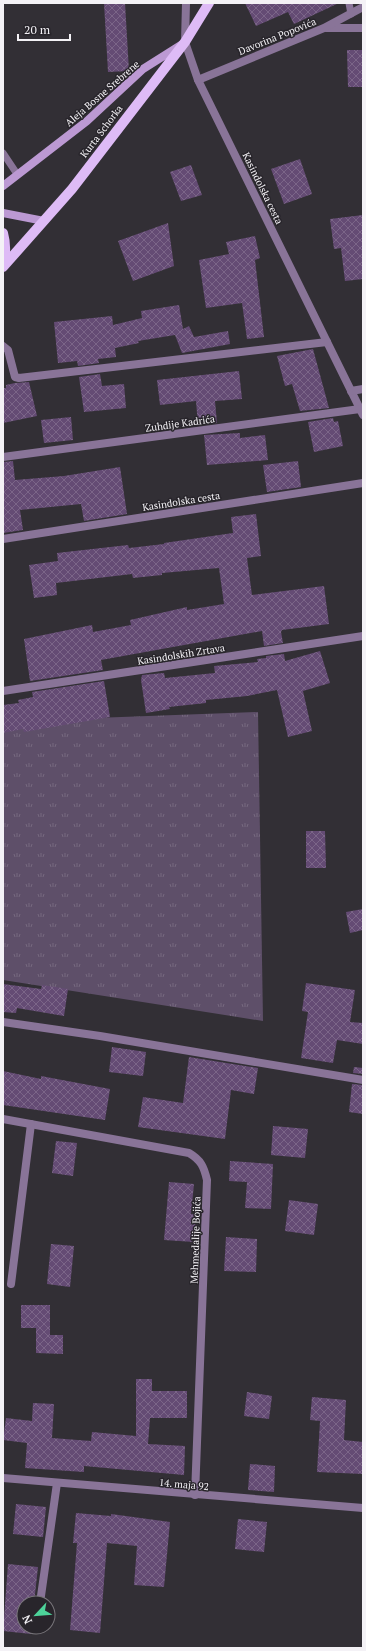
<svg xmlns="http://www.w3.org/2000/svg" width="366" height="1651" viewBox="0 0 366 1651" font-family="'PT Serif',serif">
<defs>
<pattern id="grass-tufts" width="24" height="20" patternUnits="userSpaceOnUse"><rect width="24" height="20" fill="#5e4f69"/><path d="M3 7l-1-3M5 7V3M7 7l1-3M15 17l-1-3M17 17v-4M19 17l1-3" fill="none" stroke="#76697f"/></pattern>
<pattern id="building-cross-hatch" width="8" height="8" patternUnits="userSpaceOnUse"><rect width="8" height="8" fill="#644b74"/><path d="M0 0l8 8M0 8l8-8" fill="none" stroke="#7b6588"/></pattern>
</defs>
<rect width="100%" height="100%" fill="#322f35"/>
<path fill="url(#grass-tufts)" d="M258 712 263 1021 3 980V730L14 721Z"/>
<g fill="url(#building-cross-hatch)">
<path d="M104 3H125L129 71 108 72Z"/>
<path d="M245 3H339L294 24 288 12 256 26Z"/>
<path d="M347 50H363V87H348Z"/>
<path d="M300 159 312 194 284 204 271 169Z"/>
<path d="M191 165 202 195 181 201 170 172Z"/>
<path d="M363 215V279L345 281 341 248 334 249 330 219Z"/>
<path d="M168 223 174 266 133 281 118 241Z"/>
<path d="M255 236 260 258 255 260 264 337 247 339 242 303 206 308 199 260 229 254 226 242Z"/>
<path d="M179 305 183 329 189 326 194 337 228 331 230 344 182 353 175 335 138 341 139 343 115 348 116 357 98 359 99 363 78 366 77 361 58 363 54 322 112 316 113 325 142 318 141 311Z"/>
<path d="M313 349 329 408 300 411 292 384 285 386 277 356Z"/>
<path d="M239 371 242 399 215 401 217 423 198 425 196 401 160 405 157 380Z"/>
<path d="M100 374 102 386 124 384 126 408 84 412 79 377Z"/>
<path d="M29 382 37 416 3 423V388H6V385L15 383Z"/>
<path d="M71 417 73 440 44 443 41 420Z"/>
<path d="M333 418 334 422 338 421 343 446 314 452 308 422Z"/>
<path d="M240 433V438L265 435 268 460 207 465 204 435Z"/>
<path d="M13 461 15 480 64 476 120 467 127 514 84 521 81 504 20 510 23 530 3 533V462Z"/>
<path d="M298 461 301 487 267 492 263 465Z"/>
<path d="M256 514 261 556 247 558 252 595 324 586 329 624 282 630 281 632 283 643 264 646 262 631 101 660 103 670 30 681 24 639 92 625 93 632 131 625 130 620 187 607V610L224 604 219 568 162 573V575L133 578 132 574 56 583 57 595 34 598 29 565 58 561 57 553 128 545 129 548 164 544V543L233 533 231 517Z"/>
<path d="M320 651 330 683 303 691 312 731 288 737 277 690 247 696 206 700V703L169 707 170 709 146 713 141 680 142 675 164 673 165 678 215 673 214 666 258 662 257 659 266 658V656L284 654 285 661Z"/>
<path d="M104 681 110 717 24 732 23 729 3 733V705L19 703 18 700 33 697 32 692Z"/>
<path d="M306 831H325L326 868H306Z"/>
<path d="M363 909V930L350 933 346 912Z"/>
<path d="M306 983 355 990 350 1022 363 1023V1044L337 1040 333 1063 301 1058 308 1012 302 1011Z"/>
<path d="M3 984 41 989 42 985 68 989 64 1016 17 1008 16 1013 3 1012Z"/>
<path d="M112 1047 146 1052 143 1076 109 1072Z"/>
<path d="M189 1057 258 1068 254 1094 231 1090 225 1139 138 1127 143 1097 183 1103Z"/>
<path d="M354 1067 363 1068V1074L353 1073Z"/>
<path d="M3 1071 41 1079V1076L110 1089 105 1120 3 1105Z"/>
<path d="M352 1084 363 1085V1114L349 1112Z"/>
<path d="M273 1126 308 1129 305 1158 271 1155Z"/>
<path d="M56 1141 77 1143 73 1176 52 1173Z"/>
<path d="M230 1161 273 1164 271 1209 245 1208 247 1182 229 1181Z"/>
<path d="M169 1182 194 1184 191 1214H196L194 1242 164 1240Z"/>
<path d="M289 1200 318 1204 314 1235 285 1231Z"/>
<path d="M226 1237 257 1239 256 1272 224 1271Z"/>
<path d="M51 1244 74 1246 70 1287 47 1284Z"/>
<path d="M21 1305H50V1335H63V1354L36 1353V1328H21Z"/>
<path d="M136 1379H152V1391H187V1418H150L148 1444 185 1446 184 1475 84 1466V1472L25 1468 27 1443 3 1440 6 1418 32 1421 33 1403 54 1404 52 1438 91 1441 92 1432 136 1436Z"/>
<path d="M247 1392 272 1396 269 1419 244 1416Z"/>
<path d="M312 1397 346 1400 344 1440 363 1442V1474L317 1472 320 1421 310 1420Z"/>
<path d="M250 1464 275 1466 274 1492 248 1490Z"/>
<path d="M16 1504 46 1507 43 1537 13 1534Z"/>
<path d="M76 1513 111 1516V1514L170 1522 164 1587 134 1585 137 1546 107 1543 100 1633 70 1630 77 1543H73Z"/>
<path d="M238 1519 267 1522 264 1552 235 1549Z"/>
<path d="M8 1564 38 1567 34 1603H24V1627H32L31 1634 3 1631Z"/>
</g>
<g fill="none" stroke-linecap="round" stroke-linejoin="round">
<g stroke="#897498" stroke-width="7">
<path d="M349 3 351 14"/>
<path d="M3 153 17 174"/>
</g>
<g stroke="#897498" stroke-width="8">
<path d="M186 3 185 42 198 80 363 415"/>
<path d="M326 28H363"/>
<path d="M198 80 324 28 363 7"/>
<path d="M3 346 8 350 15 377 19 378 327 342"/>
<path d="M351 391 363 389"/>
<path d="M3 457 360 409"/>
<path d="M3 539 363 483"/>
<path d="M3 691 363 636"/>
<path d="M3 1022 100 1036 363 1080"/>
<path d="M3 1119 189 1153C201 1160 204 1167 207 1180L195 1495"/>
<path d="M11 1284 31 1124"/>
<path d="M3 1478 363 1508"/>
<path d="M40 1603 57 1483"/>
</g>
<g stroke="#bc99d3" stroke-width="8">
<path d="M3 186 87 121 143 69 181 45"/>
<path d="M3 213 44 221"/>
</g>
<g stroke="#debbf6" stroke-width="10">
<path d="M3 233C6 244 6 253 3 264"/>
<path d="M3 267 72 189 185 42 209 3"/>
</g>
</g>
<g text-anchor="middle" stroke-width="3" stroke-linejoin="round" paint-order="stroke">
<g font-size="10" fill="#f4f2f6" stroke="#28252b">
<text transform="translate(277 36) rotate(-22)" y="4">Davorina Popovića</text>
<text transform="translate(102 93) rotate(-41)" y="4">Aleja Bosne Srebrene</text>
<text transform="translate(101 131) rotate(-53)" y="4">Kurta Schorka</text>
<text transform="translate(263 188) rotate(64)" y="4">Kasindolska cesta</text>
<text transform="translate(180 423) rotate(-8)" y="4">Zuhdije Kadrića</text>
<text transform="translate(181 501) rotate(-9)" y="4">Kasindolska cesta</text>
<text transform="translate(181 654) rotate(-9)" y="4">Kasindolskih Zrtava</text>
<text transform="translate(195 1240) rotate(-88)" y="4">Mehmedalije Bojića</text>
<text transform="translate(184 1484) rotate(5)" y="4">14. maja 92</text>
</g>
</g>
<rect width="366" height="1651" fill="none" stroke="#f4f2f6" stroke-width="8"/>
<g transform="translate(36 1615) rotate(244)"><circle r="19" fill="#28252b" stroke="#7a777c"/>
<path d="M0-3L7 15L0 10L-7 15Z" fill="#4dd39a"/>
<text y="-6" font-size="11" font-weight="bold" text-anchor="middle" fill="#f4f2f6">N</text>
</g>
<path d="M18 34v6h52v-6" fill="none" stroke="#f4f2f6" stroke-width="2"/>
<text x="24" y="34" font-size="12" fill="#f4f2f6" stroke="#28252b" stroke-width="3" paint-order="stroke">20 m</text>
</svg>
